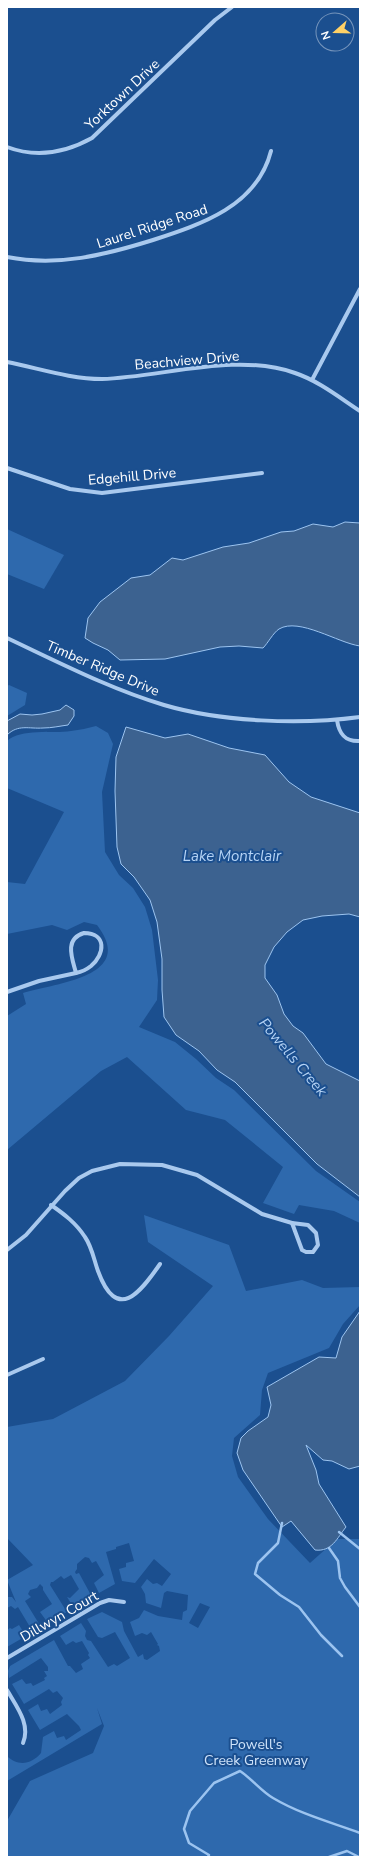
<svg xmlns="http://www.w3.org/2000/svg" width="367" height="1864" viewBox="0 0 367 1864" font-family="'Nunito Sans',sans-serif">
<rect width="100%" height="100%" fill="#1b4f8f"/>
<g fill="#2e69ad" fill-rule="evenodd">
<path d="M7 529 64 555 44 589 7 574Z"/>
<path d="M9 685 27 693 25 705 7 716V686Z"/>
<path d="M96 726 108 733 113 744 102 792 105 852 119 875 133 888 145 907 152 930 158 980 157 1000 139 1027 175 1042 196 1059 216 1078 234 1090 316 1171 360 1202V1223L334 1211 299 1205 294 1214 263 1203 283 1167 225 1120 186 1110 127 1057 101 1071 7 1150V1016L26 1004 23 993C56 983 137 977 97 925L84 922 67 930 52 925 7 934V882L25 884 64 812 7 788V741C21 728 52 734 71 731 80 730 88 728 96 726Z"/>
<path d="M144 1215 229 1245 246 1291 302 1280 323 1288 360 1287V1305L343 1324 329 1348 268 1373 262 1390 260 1415 234 1438 232 1456 238 1477 268 1519 310 1563 337 1539H360V1857H7V1821L30 1781 93 1753 104 1726 97 1708 102 1724 7 1781V1756C18 1767 32 1764 41 1753L43 1737 54 1731 57 1738 64 1736 66 1740 81 1730 79 1726 67 1714 40 1730 28 1710 38 1704 41 1711 47 1709 50 1714 62 1705 61 1702 63 1698 57 1691 53 1693 49 1689 24 1704 12 1684 22 1679 26 1684 31 1683 33 1686 45 1680 44 1678 47 1676 44 1671H48V1667L41 1658 9 1678 8 1671 10 1666 54 1640 68 1666H70L76 1673 83 1669 81 1664 90 1658 88 1655 89 1653 82 1641 76 1643 73 1641 66 1645 60 1636 81 1623 86 1631 85 1636 87 1640 91 1641 108 1667 114 1664 117 1666 130 1658 115 1632 102 1638 98 1637 87 1619 102 1612 122 1622 124 1631 138 1657 143 1654 144 1659 147 1660 160 1651 159 1646 157 1645 158 1644 151 1632 147 1635 142 1633 135 1636 130 1622 139 1618 144 1610 158 1616 182 1620 183 1612 187 1610 188 1595 167 1591 164 1593 161 1608 146 1603 145 1594 141 1587 147 1579 153 1584 157 1583 162 1586 171 1574 154 1559 135 1583 122 1581 119 1569 126 1567V1563L134 1561 129 1543 116 1547V1549L106 1552 115 1584 99 1593 94 1583 104 1575 96 1561 92 1563 89 1558 85 1557 77 1564V1569L75 1572 76 1574 79 1573 92 1597 74 1608 67 1597 70 1598 79 1589 71 1575 64 1579 61 1576 53 1582H51L50 1585 67 1612 48 1623 40 1612 52 1604 43 1590V1587L40 1584 37 1588 30 1590 28 1594 31 1597 25 1601 41 1627 33 1632 18 1607 15 1609 11 1606 7 1608V1597H12L16 1602 7 1580 33 1565 7 1538V1427L53 1419 125 1381 169 1336 213 1286 148 1242ZM200 1603 210 1607 198 1628 189 1623Z"/>
<path d="M19 1625 26 1636 7 1647V1630L10 1628 12 1629Z"/>
</g>
<g fill="#3c6290" stroke="#9cc4f0">
<path d="M345 522 360 523V646C338 643 299 617 279 629 273 633 268 643 263 648L239 646 220 647 165 659 120 660 108 650 93 643 85 638 88 618 100 602 131 578 150 575 172 558 183 560 223 547 249 543 281 532 294 531 313 524 333 527Z"/>
<path d="M66 705 74 710V716L68 725C60 726 52 728 43 728 29 729 18 724 7 735V721L20 714 32 715 42 714 60 710Z"/>
<path d="M126 727 165 738 188 734 229 748 265 755 289 782 311 797 360 813V917L349 914 322 916 303 920 287 932 274 947 265 965V978L277 995 284 1014 293 1026 303 1033 326 1064 360 1081V1197L317 1164 235 1082 217 1070 199 1051 176 1035 164 1017 162 990V959L157 922 150 900 134 877 121 864 117 847 115 791 116 757Z"/>
<path d="M360 1311V1466L349 1469 332 1461 323 1460 306 1445 316 1470 319 1484 346 1527C337 1538 332 1552 315 1550L291 1521 282 1527 243 1470 237 1453 241 1438 248 1431 268 1417 271 1405 267 1387 319 1357 336 1358 342 1337Z"/>
</g>
<g fill="none" stroke-linecap="round" stroke-linejoin="round">
<g stroke="#9cc4f0" stroke-width="2.5">
<path d="M282 1523 278 1543 258 1563 255 1574 280 1595 299 1607 321 1635 342 1656"/>
<path d="M339 1532 360 1549"/>
<path d="M329 1548 338 1561 340 1578 345 1587 360 1607"/>
<path d="M208 1857 209 1855 189 1843 184 1829 190 1811 214 1783 240 1771C252 1779 261 1791 273 1798 300 1814 330 1822 360 1833"/>
<path d="M329 1857 347 1851 359 1857"/>
</g>
<g stroke="#a9c9ee" stroke-width="4">
<path d="M7 147C36 158 65 153 92 138L215 20 232 7"/>
<path d="M7 257C58 267 105 255 153 240 202 224 257 206 271 151"/>
<path d="M7 362C38 368 70 379 102 379 163 377 236 352 295 373 319 381 340 398 360 411"/>
<path d="M312 380 360 289"/>
<path d="M7 468 70 489 102 493 262 473"/>
<path d="M7 638C58 662 110 689 164 705 222 722 300 725 360 717"/>
<path d="M337 720C339 734 345 742 360 741"/>
<path d="M84 933C107 933 105 954 91 966 86 970 81 972 76 973 72 958 64 939 84 933Z"/>
<path d="M7 992 39 981 76 973"/>
<path d="M51 1205C64 1214 76 1223 85 1237 92 1247 94 1260 98 1271 117 1323 140 1293 160 1264"/>
<path d="M292 1223 308 1225 316 1233 318 1245 313 1252H306L302 1250Z"/>
<path d="M7 1250 26 1235 65 1191 79 1178 92 1171 120 1164 162 1165 197 1175 262 1214 292 1223"/>
<path d="M7 1375 43 1359"/>
<path d="M7 1658 100 1603 109 1600 124 1602"/>
<path d="M7 1690C16 1706 31 1724 23 1743"/>
</g>
</g>
<g text-anchor="middle" stroke-width="4" stroke-linejoin="round" paint-order="stroke">
<g font-size="14" fill="#fff" stroke="#1b4f8f">
<text transform="translate(122 94) rotate(-43)" y="5">Yorktown Drive</text>
<text transform="translate(152 226) rotate(-18)" y="5">Laurel Ridge Road</text>
<text transform="translate(187 360) rotate(-5)" y="5">Beachview Drive</text>
<text transform="translate(132 476) rotate(-5)" y="5">Edgehill Drive</text>
<text transform="translate(103 668) rotate(23)" y="5">Timber Ridge Drive</text>
<text transform="translate(59 1616) rotate(-30)" y="5">Dillwyn Court</text>
</g>
<g font-size="14" fill="#cfe3fa" stroke="#1b4f8f">
<text x="256" y="1749">Powell's<tspan x="256" dy="16">Creek Greenway</tspan></text>
</g>
<g font-size="15" font-style="italic" fill="#b5d3f5" stroke="#1b4f8f">
<text x="232" y="861">Lake Montclair</text>
<text transform="translate(293 1057) rotate(50)" y="5">Powells Creek</text>
</g>
</g>
<rect width="367" height="1864" fill="none" stroke="#ffffff" stroke-width="16"/>
<g transform="translate(335 32) rotate(250)"><circle r="19" fill="#1b4f8f" stroke="#7695bc"/>
<path d="M0-3L7 15L0 10L-7 15Z" fill="#ffd166"/>
<text y="-6" font-size="11" font-weight="bold" text-anchor="middle" fill="#ffffff">N</text>
</g>
</svg>
